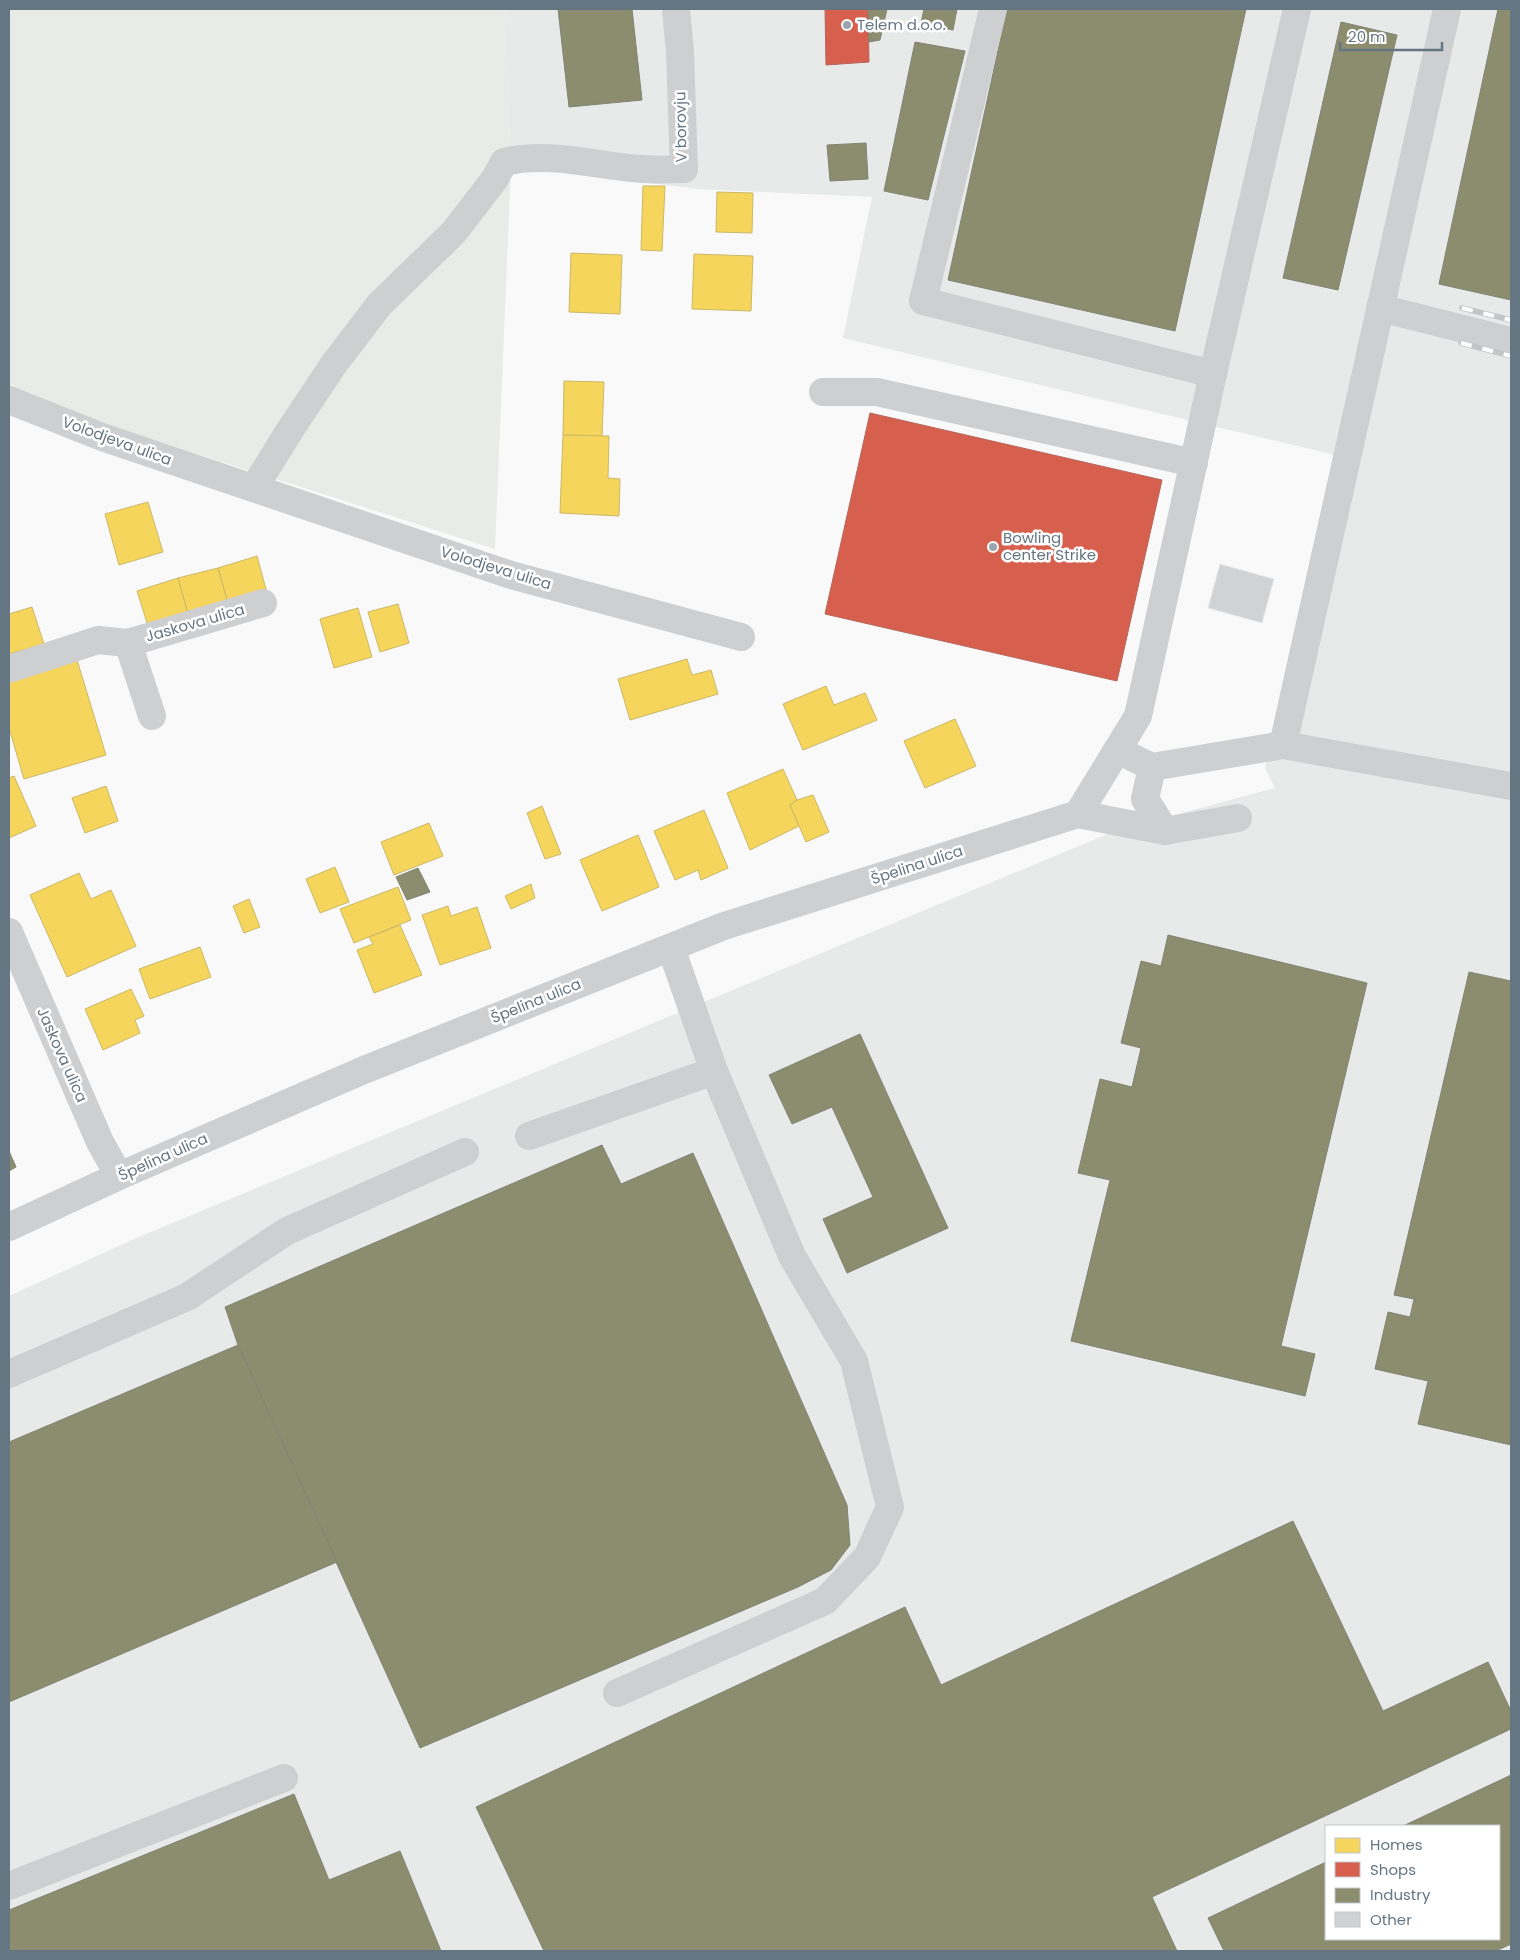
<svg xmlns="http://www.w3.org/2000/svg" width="1520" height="1960" viewBox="0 0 1520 1960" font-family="Poppins,sans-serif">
<rect width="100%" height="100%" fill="#f9f9f9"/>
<path fill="#e8e9e9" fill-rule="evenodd" d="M504 9H1511V1951H9V1296L134 1239 1115 831 1275 788 1265 768 1339 456 843 338 872 197 698 189 511 166ZM1326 1826H1499V1939H1326Z"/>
<path fill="#e8ebe6" d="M9 9H504L511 166 495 549 110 426 9 395Z"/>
<g fill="#f6d55c" stroke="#cab868">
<path d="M643 186H665L662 251 641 250Z"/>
<path d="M717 192 753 193 752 233 716 232Z"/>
<path d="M571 253 622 255 620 314 569 312Z"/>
<path d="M694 254 753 256 751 311 692 309Z"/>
<path d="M564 381 604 382 602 436 563 435Z"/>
<path d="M563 435 609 436 608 478 620 479 619 516 560 513Z"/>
<path d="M148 502 163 552 119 565 105 514Z"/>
<path d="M257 556 267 593 228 604 218 568Z"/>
<path d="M218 568 228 604 188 614 178 578Z"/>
<path d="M178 578 188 614 148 626 137 591Z"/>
<path d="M398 604 409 643 380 652 368 612Z"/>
<path d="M32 607 44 644 9 654V614Z"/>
<path d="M358 608 372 657 334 668 320 619Z"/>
<path d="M687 659 692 675 711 670 718 694 630 720 618 679Z"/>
<path d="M77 660 106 755 24 779 9 728V680Z"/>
<path d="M826 686 834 705 865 693 877 720 803 750 783 704Z"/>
<path d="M955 719 976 766 925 788 904 741Z"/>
<path d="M783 769 797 800 790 805 799 826 750 850 727 793Z"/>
<path d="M14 776 36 826 9 838V778Z"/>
<path d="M106 786 118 821 85 833 72 798Z"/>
<path d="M813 795 829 832 806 842 790 805 797 800Z"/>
<path d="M542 806 561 854 545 859 527 813Z"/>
<path d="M704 810 728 868 701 880 698 870 675 880 654 831Z"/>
<path d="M429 823 443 856 394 875 381 842Z"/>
<path d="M638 835 659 887 602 911 580 860Z"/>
<path d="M335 867 349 902 320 913 306 879Z"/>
<path d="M79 873 91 899 111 890 136 946 67 977 30 895Z"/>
<path d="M531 884 535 898 511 909 505 896Z"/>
<path d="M398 887 411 920 354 943 340 909Z"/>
<path d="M249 899 260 927 244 933 233 906Z"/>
<path d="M448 906 451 916 477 907 491 948 440 965 422 915Z"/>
<path d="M400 925 422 975 374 993 357 950 373 944 369 937Z"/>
<path d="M200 947 211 977 150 999 139 969Z"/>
<path d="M131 989 144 1016 135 1020 140 1033 103 1050 85 1009Z"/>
</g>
<g fill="#d6604d" stroke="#b4675d">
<path d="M825 9H868L869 62 826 65Z"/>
<path d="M870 413 1162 480 1117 681 825 614Z"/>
</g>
<g fill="#8c8c6e" stroke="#808574">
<path d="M558 9H632L642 100 569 107Z"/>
<path d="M868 9H887L880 40 869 42Z"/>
<path d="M924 9H957L953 30 921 23Z"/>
<path d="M1007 9H1246L1175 331 948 280Z"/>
<path d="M1498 9H1511V300L1439 284Z"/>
<path d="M1341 22 1397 35 1338 290 1283 278Z"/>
<path d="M915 42 965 51 928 200 884 191Z"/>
<path d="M866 143 868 179 830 181 827 145Z"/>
<path d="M418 868 430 892 407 900 396 877Z"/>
<path d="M1168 935 1367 983 1281 1346 1315 1354 1305 1396 1071 1341 1110 1180 1078 1173 1100 1079 1132 1087 1141 1048 1121 1043 1141 961 1161 966Z"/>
<path d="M1469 972 1511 981V1445L1418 1424 1428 1381 1375 1369 1388 1312 1410 1317 1414 1299 1394 1295Z"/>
<path d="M860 1034 948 1228 847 1273 823 1219 873 1197 832 1107 792 1124 769 1075Z"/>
<path d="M602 1145 621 1184 693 1153 847 1505 850 1545 831 1570 798 1587 420 1748 238 1345 225 1307Z"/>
<path d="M9 1151 16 1167 9 1171Z"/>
<path d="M238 1345 337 1562 9 1702V1442Z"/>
<path d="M1293 1521 1383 1711 1488 1662 1511 1711V1729L1152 1897 1177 1951H544L476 1807 905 1607 941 1685Z"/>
<path d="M1511 1775V1944L1496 1951H1224L1208 1918 1326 1862V1939H1499V1826H1403Z"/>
<path d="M294 1794 329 1880 400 1851 441 1951H9V1910Z"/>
</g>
<path fill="#d0d2d3" stroke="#e8e8e8" d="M1220 564 1274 579 1262 623 1208 608Z"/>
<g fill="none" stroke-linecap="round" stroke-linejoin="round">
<g stroke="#cecfd0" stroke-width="28">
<path d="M993 9 923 301 1213 374"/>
<path d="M1380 308 1511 341"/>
<path d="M823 392H877L1194 463"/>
<path d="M9 400 102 437 511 575 741 637"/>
<path d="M254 488 290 430 334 364 379 305 454 232 494 180 504 162C550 151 596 166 642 169 656 170 670 169 684 169L680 52 676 9"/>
<path d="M128 643 263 603"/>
<path d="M9 669 98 640 128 643 152 716"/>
<path d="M1283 745 1447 9"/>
<path d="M1117 750 1152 767 1283 745 1511 786"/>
<path d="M1152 767 1145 799 1165 831"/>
<path d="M1078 814 1138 716 1213 374 1297 9"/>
<path d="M9 932 100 1142 119 1176"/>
<path d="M529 1136 714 1071 671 948"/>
<path d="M9 1227 119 1176 364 1070 724 926 1078 814 1165 831 1238 818"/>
<path d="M9 1374 187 1297 287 1231 465 1152"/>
<path d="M617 1693 825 1601 867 1557 890 1507 854 1361 792 1256 714 1071"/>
<path d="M9 1886 284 1778"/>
</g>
<defs>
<g id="rail">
<path d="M1462 308 1511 320"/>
<path d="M1461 343 1511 356"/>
</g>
</defs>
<use href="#rail" stroke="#c3c5c6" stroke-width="5.5"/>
<use href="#rail" stroke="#fff" stroke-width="4" stroke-dasharray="11" stroke-linecap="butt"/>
</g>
<g fill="#99a4ac" stroke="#fff" stroke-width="2">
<circle cx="847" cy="25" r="5"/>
<circle cx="993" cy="547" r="5"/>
</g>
<g text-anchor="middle" stroke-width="5" stroke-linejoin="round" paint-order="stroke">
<g font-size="15" fill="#657683" stroke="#fff" text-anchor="start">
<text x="857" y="30">Telem d.o.o.</text>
<text x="1003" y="543">Bowling<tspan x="1003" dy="17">center Strike</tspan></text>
</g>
<g font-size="15" fill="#657683" stroke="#fff">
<text transform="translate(681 127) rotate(-91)" y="5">V borovju</text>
<text transform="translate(117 441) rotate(20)" y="5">Volodjeva ulica</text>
<text transform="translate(496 568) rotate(17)" y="5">Volodjeva ulica</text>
<text transform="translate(195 623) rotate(-16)" y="5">Jaskova ulica</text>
<text transform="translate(917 865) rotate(-18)" y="5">Špelina ulica</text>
<text transform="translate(536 1001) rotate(-22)" y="5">Špelina ulica</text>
<text transform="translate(62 1055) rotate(66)" y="5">Jaskova ulica</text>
<text transform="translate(163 1157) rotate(-24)" y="5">Špelina ulica</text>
</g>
</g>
<rect width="1520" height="1960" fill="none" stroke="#657683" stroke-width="20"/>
<rect x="1325" y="1825" width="175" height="115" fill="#ffffff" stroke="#c1c8cd"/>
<rect x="1335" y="1838" width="25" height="15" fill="#f6d55c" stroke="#c1c8cd"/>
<text x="1370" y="1850" font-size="15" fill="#657683">Homes</text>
<rect x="1335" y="1862" width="25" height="15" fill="#d6604d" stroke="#c1c8cd"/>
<text x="1370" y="1875" font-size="15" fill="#657683">Shops</text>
<rect x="1335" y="1888" width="25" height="15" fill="#8c8c6e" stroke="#c1c8cd"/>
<text x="1370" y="1900" font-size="15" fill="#657683">Industry</text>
<rect x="1335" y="1912" width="25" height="15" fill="#d0d2d3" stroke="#c1c8cd"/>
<text x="1370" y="1925" font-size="15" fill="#657683">Other</text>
<path d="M1340 42v8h102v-8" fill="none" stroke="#657683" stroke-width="2.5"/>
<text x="1348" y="42" font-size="15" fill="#657683" stroke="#ffffff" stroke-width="4" paint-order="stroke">20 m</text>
</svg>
